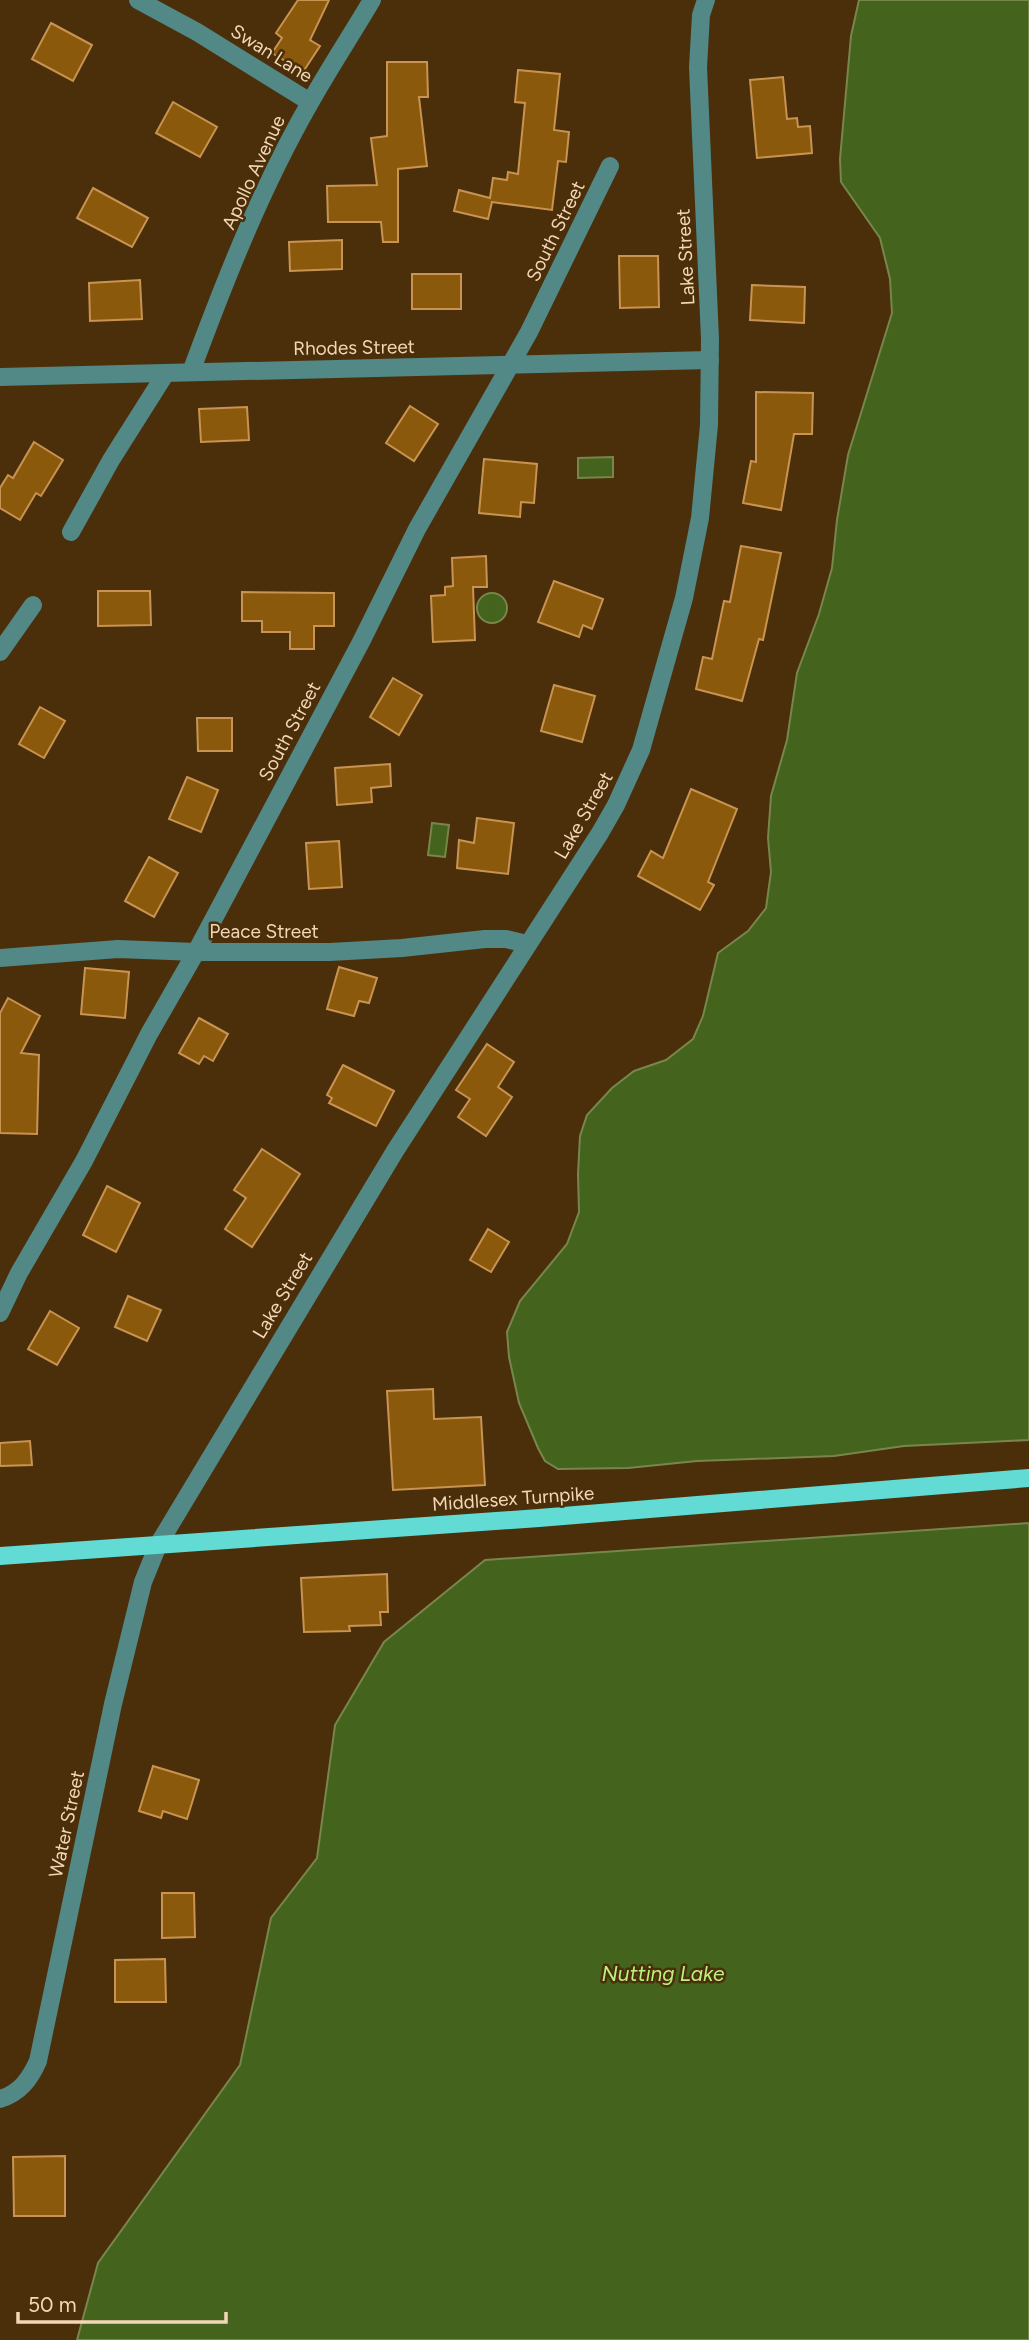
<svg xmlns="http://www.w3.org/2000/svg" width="1029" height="2340" viewBox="0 0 1029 2340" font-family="Figtree,sans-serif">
<rect width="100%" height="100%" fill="#4a2f0a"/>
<g fill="#44631d" stroke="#78864b" stroke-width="2">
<path d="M859 0H1029V1440L904 1446 834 1456 697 1461 628 1468 558 1469 545 1461 538 1448 519 1403 509 1357 507 1332 520 1301 567 1244 579 1212 578 1174 580 1136 587 1115 612 1088 634 1071 666 1060 693 1039 703 1016 718 953 748 931 766 908 771 872 768 838 771 796 787 740 797 673 819 614 832 568 837 520 848 455 892 313 890 279 880 238 841 182 840 159 851 36Z"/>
<path d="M613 457V477L578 478V458Z"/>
<circle cx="492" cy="608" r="15"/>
<path d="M432 823 449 825 445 857 428 855Z"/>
<path d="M1029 1523V2340H77L98 2263 240 2065 271 1918 317 1858 335 1725 384 1642 485 1560Z"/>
</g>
<g fill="#8a590c" stroke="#c99352" stroke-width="2">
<path d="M298 0H329L310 40 320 46 303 72 272 53 282 38 276 33Z"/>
<path d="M51 23 92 45 73 81 32 59Z"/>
<path d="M387 62H427L428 97H419L427 166 398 169V242H383L381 222H328L327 186 377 185 371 138 387 136Z"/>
<path d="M518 70 560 74 554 130 569 132 566 162 558 161 552 210 492 202 488 219 454 211 459 190 490 198 493 178 507 180 508 172 518 174 525 103 515 102Z"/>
<path d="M783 77 787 119 797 118 798 127 810 126 812 153 757 158 750 80Z"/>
<path d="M173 102 217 127 200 157 156 133Z"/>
<path d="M93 188 148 218 132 247 77 218Z"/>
<path d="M342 240V269L290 271 289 242Z"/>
<path d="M619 256H658L659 307 620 308Z"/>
<rect x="412" y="274" width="49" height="35"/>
<path d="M140 280 142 319 90 321 89 283Z"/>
<path d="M752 285 805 287 804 323 750 320Z"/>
<path d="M756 392 813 393 812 434H794L781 510 743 503 751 461 756 462Z"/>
<path d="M410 406 438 424 414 461 386 443Z"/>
<path d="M247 407 249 440 201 442 199 409Z"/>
<path d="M34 442 63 460 41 496 36 493 20 520 0 508V488L8 475 13 478Z"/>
<path d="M484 459 537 464 534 503 521 502 520 517 479 513Z"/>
<path d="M741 546 781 553 763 640 759 639 742 701 696 689 703 657 712 659 724 601 730 602Z"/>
<path d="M486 556 487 587H473L475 640 433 642 431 596 445 595V587L453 586 452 558Z"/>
<path d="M554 581 603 599 592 629 583 625 579 637 538 622Z"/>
<path d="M98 591H150L151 625 98 626Z"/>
<path d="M242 592 334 593V626H314V649H290V632H262V621H242Z"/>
<path d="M393 678 422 695 399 735 370 717Z"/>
<path d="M554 685 595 696 582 742 541 731Z"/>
<path d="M40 707 65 721 44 758 19 744Z"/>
<path d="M197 718H232V751H198Z"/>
<path d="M390 764 391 786 371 788 372 802 337 805 335 768Z"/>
<path d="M187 777 218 790 201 832 169 819Z"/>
<path d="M691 789 737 809 708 882 714 885 700 910 638 876 651 851 663 858Z"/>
<path d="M477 818 514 823 508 874 457 868 459 840 474 843Z"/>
<path d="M339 841 342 887 309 889 306 843Z"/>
<path d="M149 857 178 873 154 917 125 901Z"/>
<path d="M339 967 377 978 369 1003 359 1001 354 1016 327 1009Z"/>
<path d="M85 968 129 972 125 1018 81 1014Z"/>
<path d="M8 998 40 1016 21 1053 39 1055 37 1134 0 1133V1013Z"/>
<path d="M199 1018 228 1034 213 1061 204 1056 199 1064 179 1053Z"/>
<path d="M487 1044 514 1062 498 1087 512 1097 486 1136 458 1117 470 1099 456 1090Z"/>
<path d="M343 1065 394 1091 376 1126 329 1103 332 1098 327 1095Z"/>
<path d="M262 1149 300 1174 252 1247 225 1229 246 1198 234 1190Z"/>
<path d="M107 1186 140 1203 116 1252 83 1235Z"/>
<path d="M488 1229 509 1242 491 1272 470 1260Z"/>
<path d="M128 1296 161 1310 147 1341 115 1327Z"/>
<path d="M50 1311 79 1328 57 1365 28 1349Z"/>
<path d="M433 1389 434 1419 481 1417 485 1485 393 1490 387 1391Z"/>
<path d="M30 1441 32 1465 0 1466V1443Z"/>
<path d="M387 1574 388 1612H380L381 1625 349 1626 350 1631 304 1632 301 1578Z"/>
<path d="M153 1766 199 1780 187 1819 163 1811 161 1818 139 1811Z"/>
<path d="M162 1893H194L195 1937 162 1938Z"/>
<path d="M165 1959 166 2002H115V1960Z"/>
<path d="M65 2156V2216H14L13 2157Z"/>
</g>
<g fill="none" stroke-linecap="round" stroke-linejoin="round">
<g stroke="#528885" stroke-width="18">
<path d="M138 0 197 32 310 102"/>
<path d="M191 372C225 280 262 186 311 101 330 67 352 34 372 0"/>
<path d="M0 377 710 360"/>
<path d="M71 532 111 460 166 373"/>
<path d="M0 652 33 605"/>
<path d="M0 958 118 949 196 952H330L402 948 485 939H506L527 944"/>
<path d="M0 1313 19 1273 84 1161 149 1034 196 952 361 642 417 529 529 332 610 166"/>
<path d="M0 2099C20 2093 30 2079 38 2061L113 1704 143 1582 158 1545 395 1151 600 833 616 805 641 750 684 598 700 518 709 425 710 339 698 67 701 15 706 0"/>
</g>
<path stroke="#61dbd4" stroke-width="18" d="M0 1556 539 1518 1029 1478"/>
</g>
<g text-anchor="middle" stroke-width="5" stroke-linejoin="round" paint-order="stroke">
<g font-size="19" fill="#f2d6b6" stroke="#4a2f0a">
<text transform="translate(272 53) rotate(32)" y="7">Swan Lane</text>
<text transform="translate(253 172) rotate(-65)" y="7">Apollo Avenue</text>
<text transform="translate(555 231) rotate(-64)" y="7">South Street</text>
<text transform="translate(685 257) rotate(-93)" y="7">Lake Street</text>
<text transform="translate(354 347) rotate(-1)" y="7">Rhodes Street</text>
<text transform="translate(289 731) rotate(-62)" y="7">South Street</text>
<text transform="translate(583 815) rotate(-60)" y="7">Lake Street</text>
<text x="264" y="938">Peace Street</text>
<text transform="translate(282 1295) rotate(-59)" y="7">Lake Street</text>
<text transform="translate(513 1498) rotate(-4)" y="7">Middlesex Turnpike</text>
<text transform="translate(66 1824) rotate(-78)" y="7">Water Street</text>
</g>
<g font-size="21" font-style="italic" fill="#baf27d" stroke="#4a2f0a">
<text x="663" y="1981">Nutting Lake</text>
</g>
</g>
<path d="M18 2312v10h208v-10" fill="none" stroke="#f2d6b6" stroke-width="3.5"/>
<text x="28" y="2312" font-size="21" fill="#f2d6b6" stroke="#4a2f0a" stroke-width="5" paint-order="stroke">50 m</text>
</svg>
